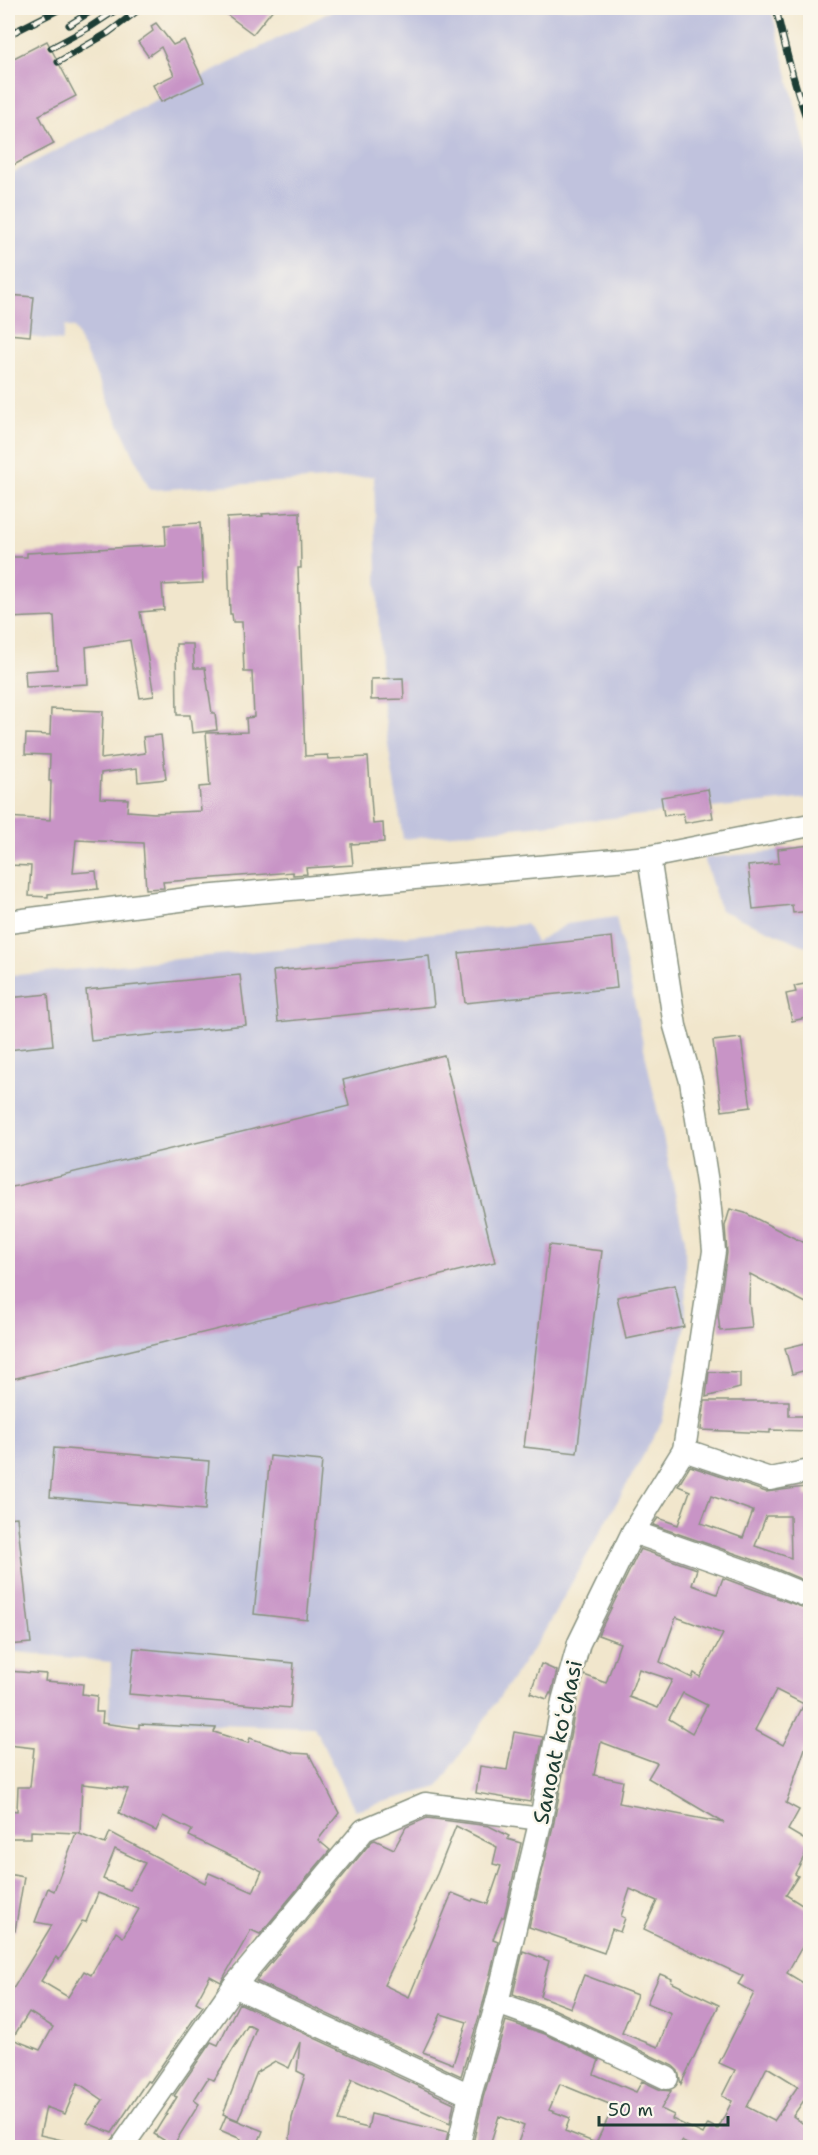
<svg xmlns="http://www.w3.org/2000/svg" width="818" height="2155" viewBox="0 0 818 2155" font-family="'Shantell Sans',sans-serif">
<rect width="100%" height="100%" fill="#fbf7ec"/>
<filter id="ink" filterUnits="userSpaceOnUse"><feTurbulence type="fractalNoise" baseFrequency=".0167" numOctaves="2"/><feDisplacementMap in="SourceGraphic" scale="12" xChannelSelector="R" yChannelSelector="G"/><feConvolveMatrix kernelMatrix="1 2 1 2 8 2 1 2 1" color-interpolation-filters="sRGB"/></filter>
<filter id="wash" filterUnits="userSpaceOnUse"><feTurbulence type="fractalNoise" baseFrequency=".008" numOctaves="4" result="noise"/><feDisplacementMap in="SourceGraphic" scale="24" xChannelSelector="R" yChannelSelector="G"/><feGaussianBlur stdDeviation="1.35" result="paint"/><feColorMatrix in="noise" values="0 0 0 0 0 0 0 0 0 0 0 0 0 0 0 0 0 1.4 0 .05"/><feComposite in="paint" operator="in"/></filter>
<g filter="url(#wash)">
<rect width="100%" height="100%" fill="#f1e6cc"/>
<g fill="#c0c2dd">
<path d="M338 8H771L810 164V798L403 839 381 699 374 476 150 490 74 328 65 326 62 341 8 334V175Z"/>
<path d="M810 848V948L720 910 704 858Z"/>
<path d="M616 917 685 1240 686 1325 662 1422 543 1634 438 1787 355 1810 314 1727 109 1721 111 1662 8 1651V976L526 924 536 942 567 924Z"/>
</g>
<g id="blocks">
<g fill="#c894c6" fill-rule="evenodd">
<path d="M218 8H274L253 34Z"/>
<path d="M156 23 173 45 184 40 204 82 161 102 153 85 174 75 161 47 148 56 138 42 153 31 151 26Z"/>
<path d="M47 41 76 96 39 115 54 144 8 168V61Z"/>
<path d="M8 295 34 297 30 336 8 334Z"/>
<path d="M300 512 301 568H298L305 756 328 755 329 759 368 757 373 824 383 823 384 842 351 844 353 865 306 868 307 874 293 875V872L163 882 164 888 146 889 143 843 76 840 73 873 96 871 98 889 48 894V897L29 896 31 866 8 865V817L50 820 51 781H49L50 755 25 754 26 734 50 735 51 709 103 711 101 759 145 753 143 737 161 735 166 779 138 782 137 768 101 773 100 798 128 799 127 811 154 813 201 811 199 787 210 786 206 733 247 732 246 718 254 717 252 672H244L242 622H233L232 614H230L227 518 263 516 262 514Z"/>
<path d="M200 523 203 583 162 585 164 610 140 612 154 696 140 698 130 640 86 647 88 684 26 687 25 671 57 669 54 616 8 618V557H27V553L166 545 165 525Z"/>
<path d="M176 644H193L194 668H205L212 713H215L217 730 192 733 190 715H177Z"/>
<path d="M403 678 404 699 371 700V679Z"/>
<path d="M708 789 713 818 685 823 683 813 664 816 661 797Z"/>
<path d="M810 845V911L793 913 792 905 753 909 748 866 779 863 778 849Z"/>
<path d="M612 937 617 988 465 1003 459 953Z"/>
<path d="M429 956 434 1006 278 1022 273 971Z"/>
<path d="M240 975 246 1025 91 1041 86 990Z"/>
<path d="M810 983V1017L792 1021 786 994 796 992 794 986Z"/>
<path d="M48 994 53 1045 8 1050V998Z"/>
<path d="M741 1038 751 1107 722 1111 713 1041Z"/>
<path d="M444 1055 495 1262 8 1380V1188L349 1106 343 1080Z"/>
<path d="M730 1209 745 1213 810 1246V1305L750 1274 749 1301 752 1328 720 1331 718 1315 727 1253 725 1226Z"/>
<path d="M549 1245 602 1251 577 1453 524 1447Z"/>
<path d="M675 1285 684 1327 626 1339 617 1297Z"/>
<path d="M810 1342V1369L792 1374 785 1348Z"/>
<path d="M709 1372 740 1373V1388L706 1397Z"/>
<path d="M705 1401H789V1416H810V1431L770 1430V1433L701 1430Z"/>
<path d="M54 1448 209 1461 205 1510 50 1497Z"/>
<path d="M270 1456 322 1461 307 1620 254 1614Z"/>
<path d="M690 1466 766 1492 805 1487 806 1496H810V1583L760 1562 653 1525 658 1518 678 1525 690 1491 678 1486ZM711 1496 753 1511 743 1538 701 1523ZM766 1516H790L791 1558 755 1546Z"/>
<path d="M17 1517 31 1643 8 1645V1518Z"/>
<path d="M640 1549 697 1569 692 1585 717 1594 723 1578 810 1610V1734L786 1803 799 1810 788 1830 810 1843V1845L795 1874 798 1876 786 1895 810 1910V1933L787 1973 810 1987V2093H809L793 2116 810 2129V2148H695L681 2141 678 2148H516L524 2126 499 2116 489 2148H472L483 2098 506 2021 545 2034 599 2060 594 2074 636 2092 642 2081 661 2090 671 2091 661 2109 674 2115 672 2119 703 2134 708 2124 718 2129 732 2101 722 2096 735 2070 719 2063 754 1993 738 1984 743 1976 644 1929 657 1901 630 1889 621 1916 625 1918 620 1932 612 1929 604 1953 529 1927 554 1822 576 1704 584 1675 606 1683 620 1643 598 1635ZM676 1617 723 1634 700 1677 694 1673 692 1678 660 1662ZM639 1669 672 1680 658 1708 629 1697ZM776 1690 804 1704 783 1745 755 1730ZM683 1693 707 1705 692 1733 669 1719ZM601 1742 657 1763 648 1778 724 1823 619 1803 623 1781 594 1775ZM767 2067 798 2086 774 2121 747 2107ZM560 2084 614 2106 596 2143 565 2131 570 2118 549 2110Z"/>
<path d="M134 1648 294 1663 290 1708 129 1694Z"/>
<path d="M541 1664 557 1671 551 1694 550 1693 547 1699 530 1693Z"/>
<path d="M8 1671 46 1674 45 1681 83 1684 82 1694 97 1696 96 1712H103L102 1723 139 1728V1724L216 1728 214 1732 248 1743 250 1738 293 1753 309 1754 339 1813 318 1840 330 1850 260 1934 251 1930 221 1982 210 1976 196 2002 203 2006 150 2082 147 2081 112 2133 87 2123 103 2100 78 2083 65 2114 46 2107 40 2135 71 2142 70 2148H8V1985L13 1989 52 1925 35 1922 48 1888 54 1891 76 1833 31 1831V1838H8V1810L17 1811 18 1787H30L34 1748 8 1745ZM82 1784 128 1789 119 1813 156 1831 163 1816 192 1830 189 1836 262 1871 253 1892 209 1873 205 1883 110 1832 105 1844 77 1833H80ZM115 1849 145 1863 130 1890 103 1879ZM98 1893 139 1909 123 1937 116 1932 91 1975 84 1971 68 1997 41 1981 56 1957 59 1960 82 1921 86 1922ZM29 2012 53 2027 40 2050 12 2039Z"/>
<path d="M514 1732 543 1737 530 1802 476 1793 480 1766 507 1770Z"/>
<path d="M427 1818 489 1826 509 1836 507 1839 521 1843 504 1917H502L493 1939 498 1941 484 2000 461 2076 256 1981 372 1841 375 1840 394 1849 406 1827ZM456 1826 497 1847 493 1864 501 1866 488 1904 473 1899 472 1901 452 1893 409 1997 384 1985 437 1874ZM441 2014 467 2022 453 2064 423 2052Z"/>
<path d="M8 1874 24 1877 15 1931 8 1930Z"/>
<path d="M523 1951 549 1961 540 1996 571 2008 584 1975 637 1995 622 2033 658 2047 671 2013 647 2003 660 1974 672 1979 671 1982 719 2005 681 2084 678 2071 673 2066 556 2010 513 1994Z"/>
<path d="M239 2003 454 2103 450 2123 352 2079 338 2121 368 2128 371 2114 448 2132 445 2148H289L292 2118 305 2075 297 2071 300 2042 289 2068 275 2061 257 2072 238 2120 223 2114 256 2029 248 2025 214 2080 208 2078 194 2100 199 2104 173 2146 154 2134 177 2097 174 2096 211 2042 218 2045Z"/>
<path d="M226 2116 263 2131 256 2148H238L241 2139 220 2130Z"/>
</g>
</g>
</g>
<g filter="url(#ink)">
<use href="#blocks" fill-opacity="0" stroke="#889280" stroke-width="1.5"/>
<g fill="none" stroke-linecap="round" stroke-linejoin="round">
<defs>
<g id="minor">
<path d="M649 857 675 1026 691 1081 708 1189 714 1251 684 1450"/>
<path d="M8 922 203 897 649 857 810 825"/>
<path d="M633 1532 756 1575 810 1597"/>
<path d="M234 1986 470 2095"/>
<path d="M497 2003 550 2022 667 2078"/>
<path d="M121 2148 234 1986 364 1830 425 1804 541 1819"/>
<path d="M458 2148 470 2095 497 2003 541 1819 563 1701 579 1643 633 1532 684 1450 770 1479 810 1471"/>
</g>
</defs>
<use href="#minor" stroke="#889280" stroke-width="25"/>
<use href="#minor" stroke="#fff" stroke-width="22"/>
<defs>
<g id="rail">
<path d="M776 8C785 48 795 89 810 128"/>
<path d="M69 25 96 8"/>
<path d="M8 35 62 8"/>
<path d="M51 48 90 27 119 8"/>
<path d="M58 62 108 33 141 8"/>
</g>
</defs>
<use href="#rail" stroke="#1f3d34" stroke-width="7"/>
<use href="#rail" stroke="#fbf7ec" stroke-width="4.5" stroke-dasharray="14" stroke-linecap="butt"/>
</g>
</g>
<g text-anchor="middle" stroke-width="5" stroke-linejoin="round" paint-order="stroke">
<g font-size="22" fill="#1f3d34" stroke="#fbf7ec">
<text transform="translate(557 1742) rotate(-78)" y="8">Sanoat koʻchasi</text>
</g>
</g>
<rect width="818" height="2155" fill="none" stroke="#fbf7ec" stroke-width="30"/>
<path d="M599 2116v9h129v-9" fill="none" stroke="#1f3d34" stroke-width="3"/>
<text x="608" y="2116" font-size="18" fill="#1f3d34" stroke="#fbf7ec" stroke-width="4.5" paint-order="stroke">50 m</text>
</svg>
